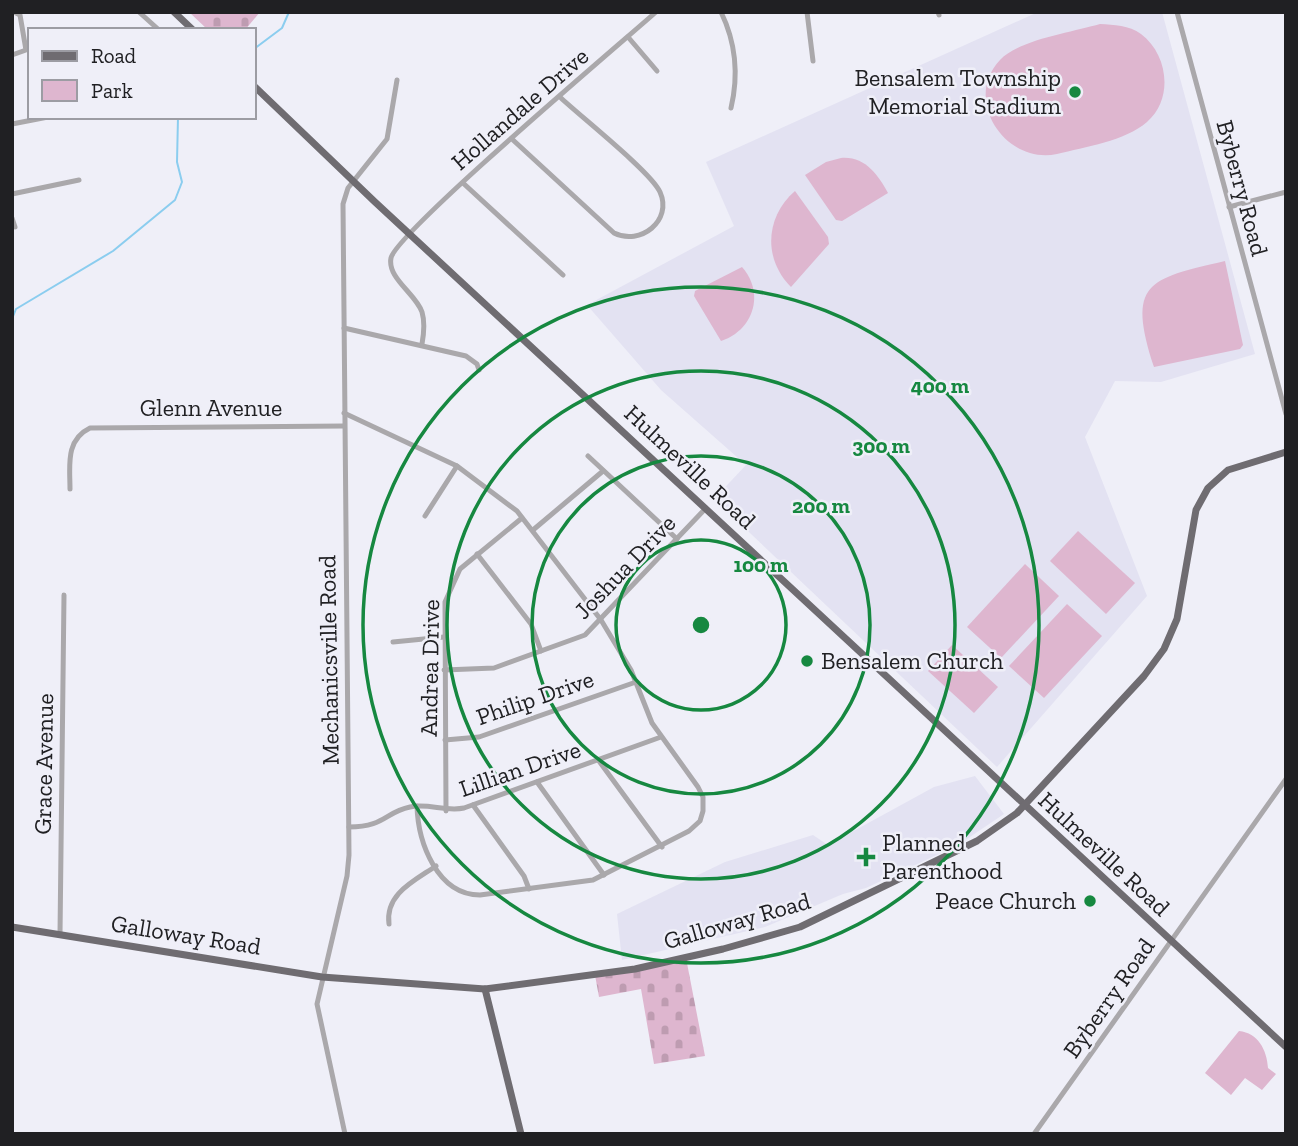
<svg xmlns="http://www.w3.org/2000/svg" width="1298" height="1146" viewBox="0 0 1298 1146" font-family="'Zilla Slab',serif">
<defs>
<pattern id="cemetery-stones" width="16" height="16" patternUnits="userSpaceOnUse" patternTransform="scale(1.75)"><rect width="16" height="16" fill="#deb6cf"/><path d="M2 7V4a2 2 0 0 1 4 0v3zM10 15v-3a2 2 0 0 1 4 0v3z" fill="#be9cb1"/></pattern>
</defs>
<rect width="100%" height="100%" fill="#efeff8"/>
<g fill="#e3e2f2">
<path d="M1038 12H1162L1255 354 1161 382 1115 381 1085 437 1147 596 997 767 714 499 746 465 661 390 587 305 734 226 706 162Z"/>
<path d="M975 776 1004 814 958 845 866 888 843 894 765 927 622 960 617 914 725 862 813 835 828 845 934 787Z"/>
</g>
<g fill="#deb6cf">
<path d="M1100 24C1114 25 1129 25 1141 34 1168 54 1174 99 1147 122 1125 141 1085 147 1057 154 1006 165 962 100 1000 60 1018 40 1073 32 1100 24Z"/>
<path d="M841 158C865 156 878 175 888 193L842 221 836 220 805 175 826 162Z"/>
<path d="M795 191 828 237 829 244 791 287C763 259 765 217 795 191Z"/>
<path d="M1225 261 1243 345 1240 349 1154 367C1127 283 1147 279 1225 261Z"/>
<path d="M742 267C765 293 754 330 721 341L694 296 695 291Z"/>
<path d="M1078 531 1135 583 1106 614 1050 561Z"/>
<path d="M1025 564 1059 596 1001 658 967 627Z"/>
<path d="M1067 604 1102 636 1044 698 1009 666Z"/>
<path d="M952 645 998 687 974 713 928 671Z"/>
<path d="M1239 1031C1258 1033 1267 1050 1268 1068L1276 1074 1262 1090 1245 1078 1231 1095 1205 1073Z"/>
</g>
<g fill="url(#cemetery-stones)">
<path d="M189 12H260L245 30H208Z"/>
<path d="M686 958 705 1056 654 1064 641 989 599 997 595 975Z"/>
</g>
<g fill="none" stroke-linecap="round" stroke-linejoin="round">
<g stroke="#8bcdef" stroke-width="2">
<path d="M254 49 282 28 289 12"/>
<path d="M12 319 16 309 113 251 175 200 182 182 177 162 178 117"/>
</g>
<g stroke="#aaa8ab" stroke-width="5">
<path d="M139 12 159 30"/>
<path d="M721 12C736 43 739 74 731 108"/>
<path d="M807 12 813 61"/>
<path d="M938 12 939 15"/>
<path d="M1177 12 1286 414"/>
<path d="M628 37 657 71"/>
<path d="M12 55 26 50 20 15 14 12"/>
<path d="M12 124 48 117"/>
<path d="M513 140 614 233C640 246 673 221 660 192 651 172 580 116 561 98"/>
<path d="M463 183 563 275"/>
<path d="M12 194 79 180"/>
<path d="M1229 207 1286 192"/>
<path d="M12 218 15 227"/>
<path d="M344 328 466 356 477 364 479 370"/>
<path d="M422 344C424 333 425 322 422 312 416 294 387 278 391 258 396 233 621 43 656 12"/>
<path d="M344 413 457 466 517 511 601 620 631 670 652 723 698 787 703 797V811L700 821 689 831 593 880 480 895C437 895 418 842 417 806"/>
<path d="M588 456 677 539"/>
<path d="M70 489C70 466 65 440 90 428L344 426"/>
<path d="M425 516 457 466"/>
<path d="M533 530 603 471"/>
<path d="M477 554 531 624 541 651"/>
<path d="M393 642 444 637"/>
<path d="M444 670 494 668 585 635 706 508"/>
<path d="M445 740 479 737 636 682"/>
<path d="M599 761 662 847"/>
<path d="M537 782 604 875"/>
<path d="M473 805 524 876 529 889"/>
<path d="M446 811 445 602 460 569 522 518"/>
<path d="M349 827C385 827 385 812 410 807 428 803 446 812 464 808L661 737"/>
<path d="M389 924C385 894 414 881 436 866"/>
<path d="M60 934 64 595"/>
<path d="M345 1134 317 1004 347 876 349 855 343 204 348 188 387 139 397 80"/>
<path d="M1034 1134 1286 779"/>
</g>
<g stroke="#6f6c71" stroke-width="7">
<path d="M174 12 193 30"/>
<path d="M254 86 375 202 1286 1047"/>
<path d="M12 927 322 977 485 989 635 969 723 949 800 927 977 841 1017 813 1144 676 1164 649 1177 619 1196 510 1208 488 1228 470 1286 452"/>
<path d="M485 989 521 1134"/>
</g>
</g>
<g fill="none" stroke="#168840" stroke-width="3.5">
<circle cx="701" cy="625" r="85"/>
<circle cx="701" cy="625" r="169"/>
<circle cx="701" cy="625" r="254"/>
<circle cx="701" cy="625" r="338"/>
</g>
<g fill="#168840" stroke="#efeff8" stroke-width="2.5">
<circle cx="1075" cy="92" r="7"/>
<circle cx="807" cy="661" r="7"/>
<path d="M862.5 846.5h7v7h7v7h-7v7h-7v-7h-7v-7h7z"/>
<circle cx="1090" cy="901" r="7"/>
</g>
<g text-anchor="middle" stroke-width="5" stroke-linejoin="round" paint-order="stroke">
<g font-size="24" fill="#202023" stroke="#efeff8" text-anchor="end">
<text x="1061" y="86">Bensalem Township<tspan x="1061" dy="28">Memorial Stadium</tspan></text>
<text x="821" y="669" text-anchor="start">Bensalem Church</text>
<text x="882" y="851" text-anchor="start">Planned<tspan x="882" dy="28">Parenthood</tspan></text>
<text x="1076" y="909">Peace Church</text>
</g>
<g font-size="24" fill="#202023" stroke="#efeff8">
<text transform="translate(520 109) rotate(-41)" y="8">Hollandale Drive</text>
<text transform="translate(1242 188) rotate(75)" y="8">Byberry Road</text>
<text x="211" y="416">Glenn Avenue</text>
<text transform="translate(690 467) rotate(43)" y="8">Hulmeville Road</text>
<text transform="translate(625 567) rotate(-46)" y="8">Joshua Drive</text>
<text transform="translate(329 660) rotate(-91)" y="8">Mechanicsville Road</text>
<text transform="translate(430 668) rotate(-89)" y="8">Andrea Drive</text>
<text transform="translate(535 698) rotate(-19)" y="8">Philip Drive</text>
<text transform="translate(44 764) rotate(-89)" y="8">Grace Avenue</text>
<text transform="translate(520 769) rotate(-19)" y="8">Lillian Drive</text>
<text transform="translate(1104 854) rotate(43)" y="8">Hulmeville Road</text>
<text transform="translate(737 921) rotate(-16)" y="8">Galloway Road</text>
<text transform="translate(186 935) rotate(9)" y="8">Galloway Road</text>
<text transform="translate(1109 998) rotate(-55)" y="8">Byberry Road</text>
</g>
</g>
<circle cx="701" cy="625" r="10" fill="#168840" stroke="#efeff8" stroke-width="3.5"/>
<g font-size="21" text-anchor="middle" font-weight="bold" fill="#168840" stroke="#efeff8" stroke-width="5" stroke-linejoin="round" paint-order="stroke">
<text x="940" y="393">400 m</text>
<text x="881" y="453">300 m</text>
<text x="821" y="513">200 m</text>
<text x="761" y="572">100 m</text>
</g>
<rect width="1298" height="1146" fill="none" stroke="#202023" stroke-width="28"/>
<rect x="28" y="28" width="228" height="91" fill="#efeff8" stroke="#9c9ca3" stroke-width="2"/>
<rect x="42" y="51" width="35" height="10" fill="#6f6c71" stroke="#9c9ca3" stroke-width="2"/>
<text x="91" y="63" font-size="21" fill="#202023">Road</text>
<rect x="42" y="80" width="35" height="21" fill="#deb6cf" stroke="#9c9ca3" stroke-width="2"/>
<text x="91" y="98" font-size="21" fill="#202023">Park</text>
</svg>
